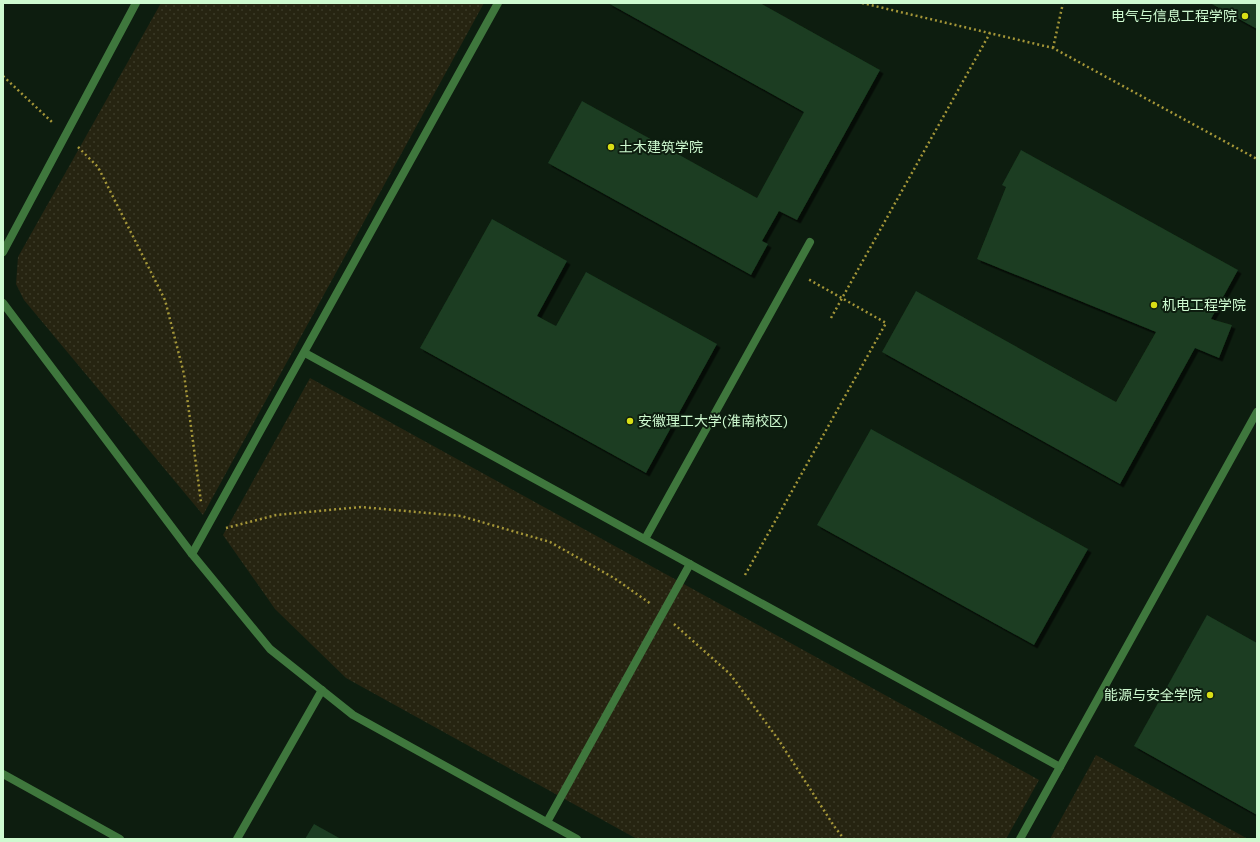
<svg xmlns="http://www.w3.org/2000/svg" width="1260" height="842" viewBox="0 0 1260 842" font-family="'Work Sans','Noto Sans SC',sans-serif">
<defs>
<pattern id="grass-dots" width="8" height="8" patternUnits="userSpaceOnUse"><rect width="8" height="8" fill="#262411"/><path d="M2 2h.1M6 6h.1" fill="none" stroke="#3a3a27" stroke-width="1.8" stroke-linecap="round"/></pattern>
<filter id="shadow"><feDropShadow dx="3.5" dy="3.5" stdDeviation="0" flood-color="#0009"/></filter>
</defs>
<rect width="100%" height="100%" fill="#0d1d0f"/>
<g fill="url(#grass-dots)">
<path d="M161 3H484L203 515 24 300 16 284 18 257Z"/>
<path d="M310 378 1039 780 1006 839H637L346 678 275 609 223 535Z"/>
<path d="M1096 755 1248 839H1249H1050Z"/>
</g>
<g fill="#1b3c20" filter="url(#shadow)">
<path d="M608 3H760L880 70 797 220 779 211 762 241 768 244 751 275 548 163 582 101 757 198 804 112Z"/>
<path d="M1210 3H1257V29Z"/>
<path d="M1021 150 1238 270 1211 319 1232 325 1219 358 1195 348 1120 484 882 352 916 291 1116 402 1156 332 977 259 1006 187 1002 185Z"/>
<path d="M492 219 567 261 537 316 556 326 586 272 717 344 646 473 420 348Z"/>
<path d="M871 429 1088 549 1034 645 817 525Z"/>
<path d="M1207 615 1257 643V815L1134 746Z"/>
<path d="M314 824 341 839H305Z"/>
</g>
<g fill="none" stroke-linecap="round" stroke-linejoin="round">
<g stroke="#a49638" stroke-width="2.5" stroke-dasharray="2 3" stroke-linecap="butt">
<path d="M862 3 1053 48 1257 159"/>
<path d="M1053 48 1063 3"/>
<path d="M3 76 53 123"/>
<path d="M78 147 98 167 165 300 184 374 201 502"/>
<path d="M831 318 990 33"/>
<path d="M226 528 276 515 361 507 461 516 550 542 614 578 651 604"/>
<path d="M745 575 886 323 808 279"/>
<path d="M674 624 730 674 778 739 834 826 844 839"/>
</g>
<g stroke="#3f773d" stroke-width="8">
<path d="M3 252 136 3"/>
<path d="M3 303 192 554 270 649 353 715 577 839"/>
<path d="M305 353 1060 767"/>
<path d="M645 539 810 242"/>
<path d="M192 554 498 3"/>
<path d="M3 774 120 839"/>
<path d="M547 822 690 564"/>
<path d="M237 839 322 690"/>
<path d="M1020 839 1257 412"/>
</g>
</g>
<g fill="#d9df15" stroke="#0d1d0f" stroke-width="1.5">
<circle cx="1245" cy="16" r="4"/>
<circle cx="611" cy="147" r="4"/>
<circle cx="1154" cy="305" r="4"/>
<circle cx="630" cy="421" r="4"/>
<circle cx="1210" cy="695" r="4"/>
</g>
<g text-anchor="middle" stroke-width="4" stroke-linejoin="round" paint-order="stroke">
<g font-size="14" fill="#cefad0" stroke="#0d1d0f" text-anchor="start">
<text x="1237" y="21" text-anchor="end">电气与信息工程学院</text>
<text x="619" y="152">土木建筑学院</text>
<text x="1162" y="310">机电工程学院</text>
<text x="638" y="426">安徽理工大学(淮南校区)</text>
<text x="1202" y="700" text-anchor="end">能源与安全学院</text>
</g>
</g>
<rect width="1260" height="842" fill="none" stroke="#cefad0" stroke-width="8"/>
</svg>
